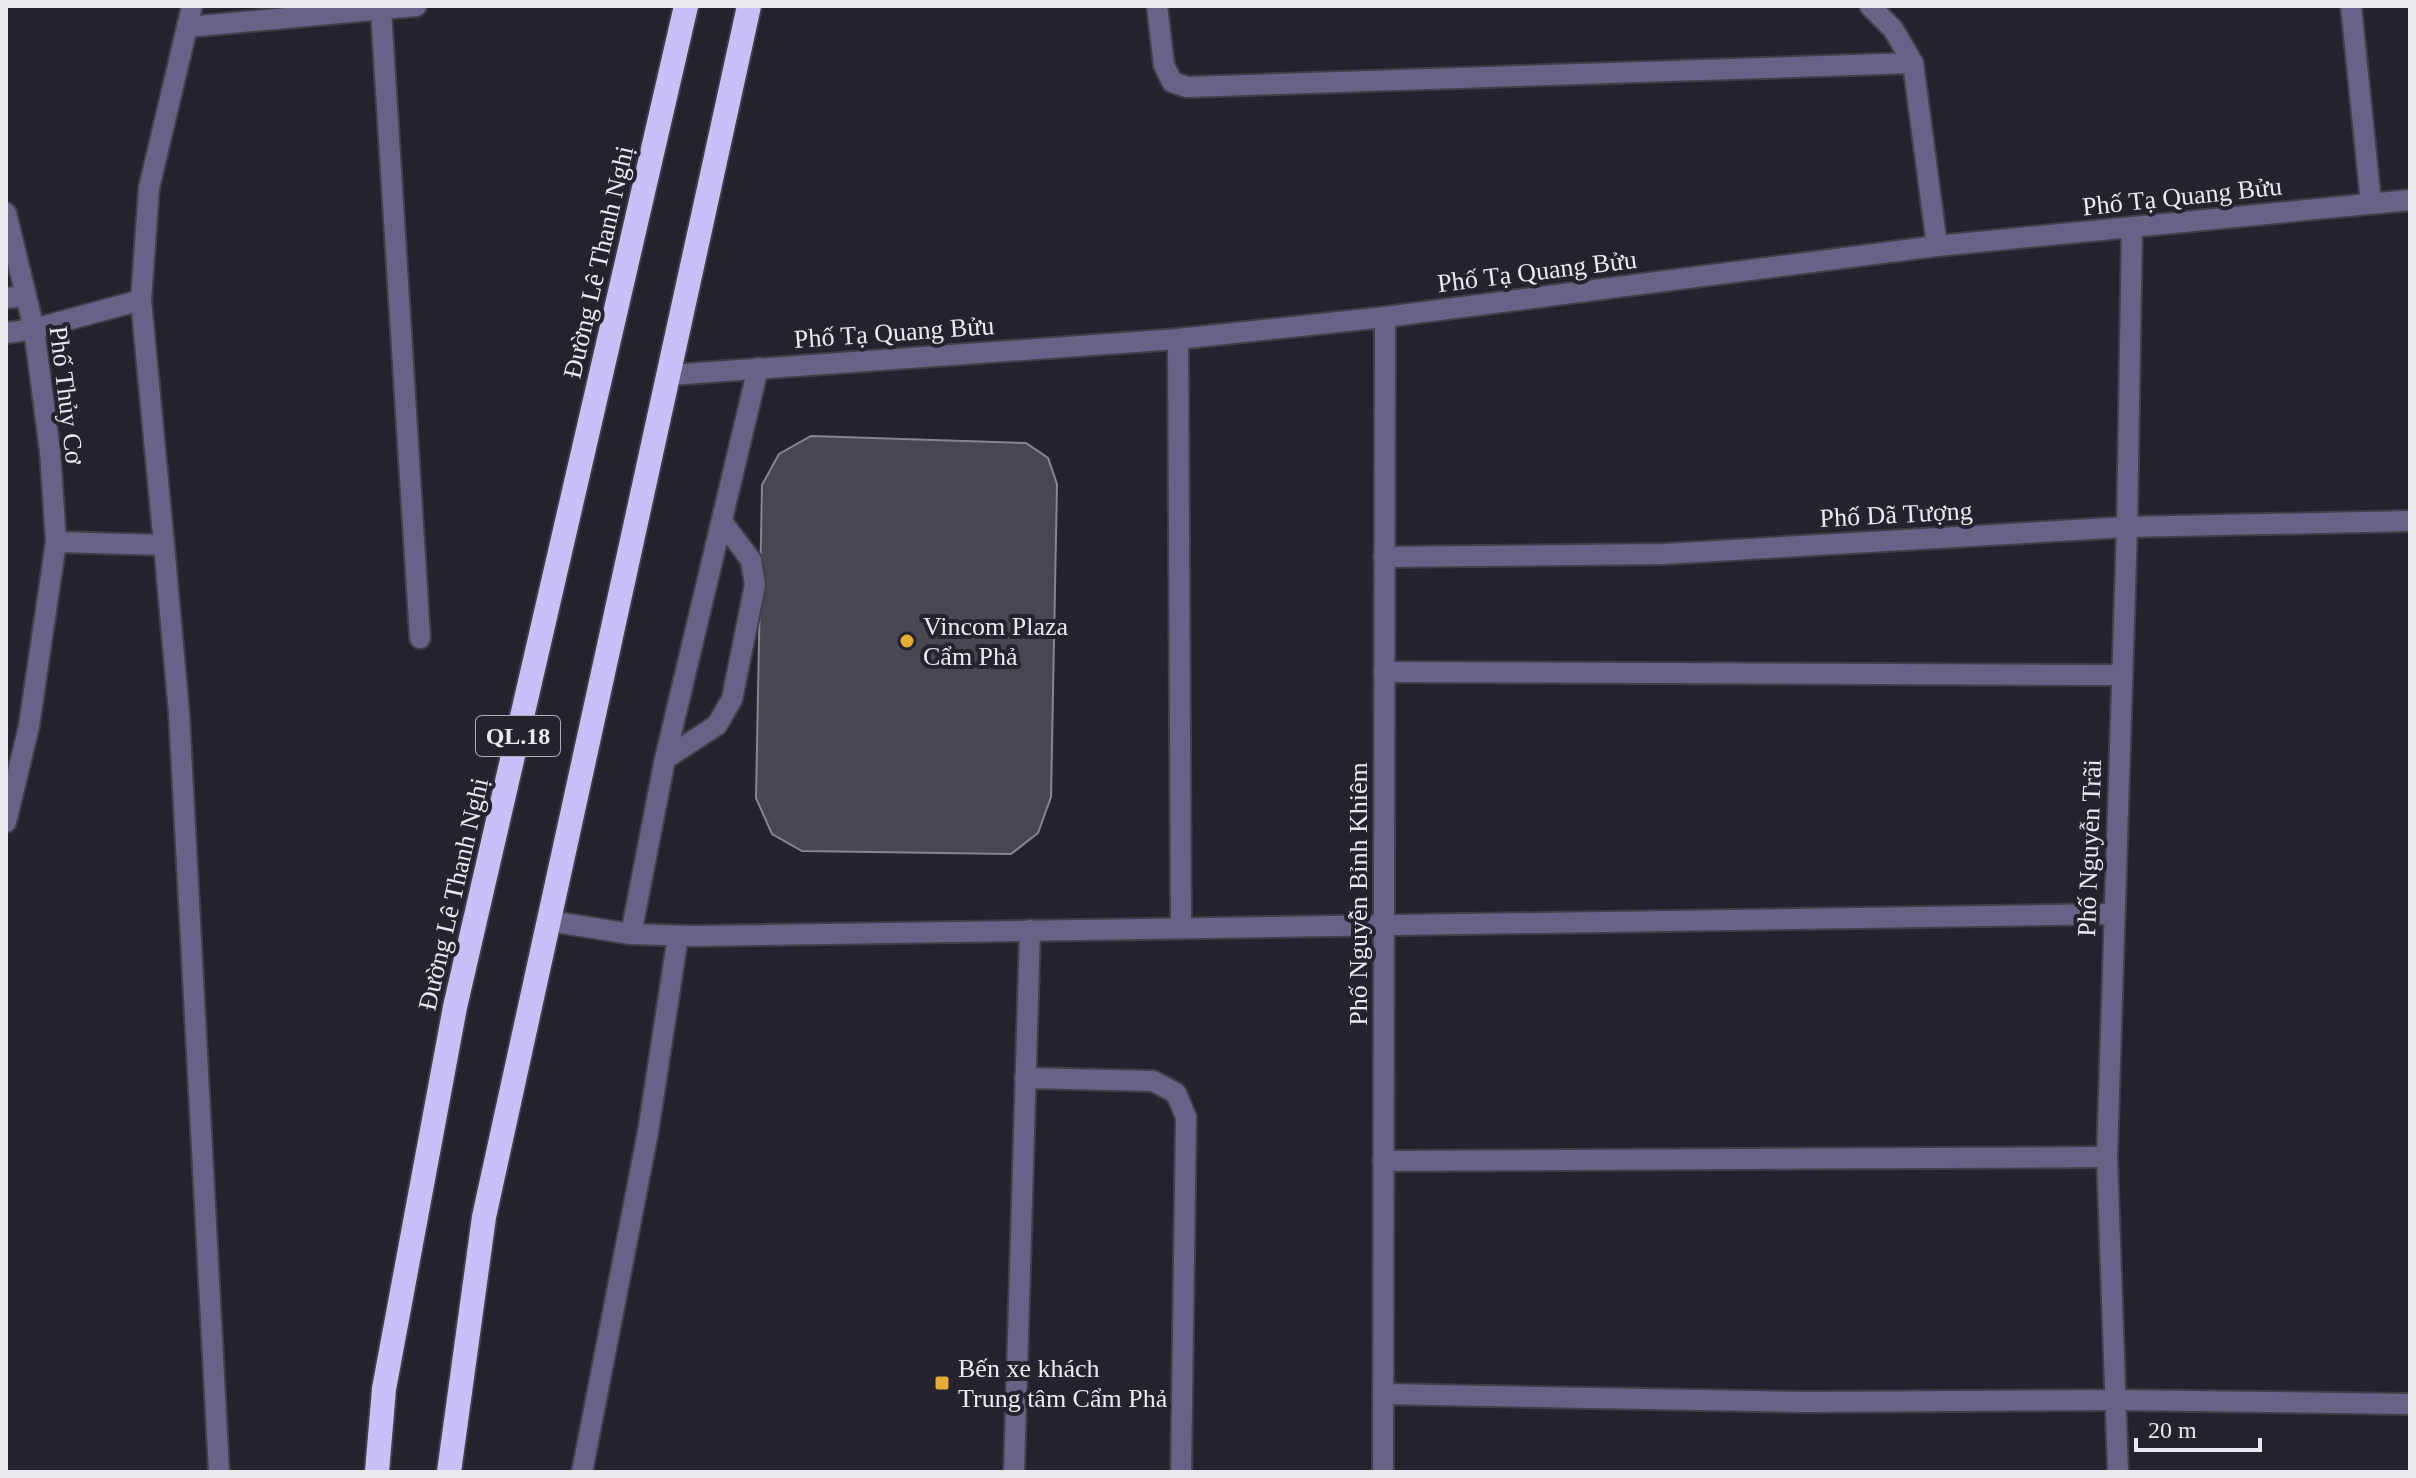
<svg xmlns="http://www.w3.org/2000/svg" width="2416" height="1478" viewBox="0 0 2416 1478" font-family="'Times New Roman',serif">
<rect width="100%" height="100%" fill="#24222c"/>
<path fill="#474651" stroke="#878591" stroke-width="2" d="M811 436 1026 443 1048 458 1057 484 1051 797 1038 833 1011 854 802 851 772 834 756 798 762 485 779 454Z"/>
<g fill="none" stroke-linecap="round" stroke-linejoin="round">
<defs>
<g id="minor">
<path d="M1157 6 1164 65 1172 82 1187 87 1913 63"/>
<path d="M1870 6 1893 29 1913 63 1937 246"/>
<path d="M2351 6 2371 203"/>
<path d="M381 10 420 638"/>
<path d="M188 27 416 6"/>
<path d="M6 213 34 329 50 451 56 542 29 726 6 822"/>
<path d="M6 298 26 296"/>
<path d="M6 333 34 329 141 300"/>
<path d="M1178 339 1181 928"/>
<path d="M670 375 1178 339 1385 317 1937 246 2410 200"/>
<path d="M56 542 164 545 179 713 219 1472"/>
<path d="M164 545 141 300 149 188 192 6"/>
<path d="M1384 557 1664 554 2127 527 2410 521"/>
<path d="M1384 672 2121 675"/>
<path d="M665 759 717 725 732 699 755 585 751 560 722 522"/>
<path d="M549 921 631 934 696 936 2112 914"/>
<path d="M631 934 665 759 758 368"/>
<path d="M1025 1078 1153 1081 1176 1093 1186 1117 1181 1472"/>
<path d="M1383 1161 2107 1157"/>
<path d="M1383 1394 1805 1402 2116 1400 2410 1404"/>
<path d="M582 1472 648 1132 678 936"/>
<path d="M1014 1472 1030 930"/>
<path d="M1383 1472 1385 317"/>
<path d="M2118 1472 2107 1157 2127 527 2132 227"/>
</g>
<g id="highway">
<path d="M377 1472 384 1389 455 1007 686 6"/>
<path d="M449 1472 484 1217 749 6"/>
</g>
</defs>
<use href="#minor" stroke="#403e47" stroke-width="24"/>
<use href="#highway" stroke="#403e47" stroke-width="28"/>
<use href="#minor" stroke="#686287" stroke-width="20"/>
<use href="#highway" stroke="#c8c0f6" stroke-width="24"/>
</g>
<g fill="#e5ad36" stroke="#24222c" stroke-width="3">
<circle cx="907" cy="641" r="8"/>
<rect x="934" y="1375" width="16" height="16" rx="4"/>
</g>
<g text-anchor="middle" stroke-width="8" stroke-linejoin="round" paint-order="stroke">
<rect fill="#24222c" stroke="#afadb5" stroke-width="2" x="476" y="716" width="84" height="40" rx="6"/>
<g font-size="24" font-weight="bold" fill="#eae9f0">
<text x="518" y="744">QL.18</text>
</g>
<g font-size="26" fill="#eae9f0" stroke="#24222c">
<text transform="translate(2182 196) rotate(-6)" y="9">Phố Tạ Quang Bửu</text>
<text transform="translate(598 262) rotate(-77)" y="9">Đường Lê Thanh Nghị</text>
<text transform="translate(1537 271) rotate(-7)" y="9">Phố Tạ Quang Bửu</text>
<text transform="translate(894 332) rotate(-4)" y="9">Phố Tạ Quang Bửu</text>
<text transform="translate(67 395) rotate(83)" y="9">Phố Thủy Cơ</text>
<text transform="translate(1896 514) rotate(-3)" y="9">Phố Dã Tượng</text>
<text transform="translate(2089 848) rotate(-88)" y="9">Phố Nguyễn Trãi</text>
<text transform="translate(453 894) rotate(-77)" y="9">Đường Lê Thanh Nghị</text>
<text transform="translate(1358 894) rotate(-90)" y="9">Phố Nguyễn Bỉnh Khiêm</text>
</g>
<g font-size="26" fill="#eae9f0" stroke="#24222c" text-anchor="start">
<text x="923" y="635">Vincom Plaza<tspan x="923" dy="30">Cẩm Phả</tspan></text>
<text x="958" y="1377">Bến xe khách<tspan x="958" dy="30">Trung tâm Cẩm Phả</tspan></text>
</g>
</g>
<rect width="2416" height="1478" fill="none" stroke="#eae9f0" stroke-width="16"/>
<path d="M2136 1438v12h124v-12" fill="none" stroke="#eae9f0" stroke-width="4"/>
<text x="2148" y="1438" font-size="24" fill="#eae9f0" stroke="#24222c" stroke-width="6" paint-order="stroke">20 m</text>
</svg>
